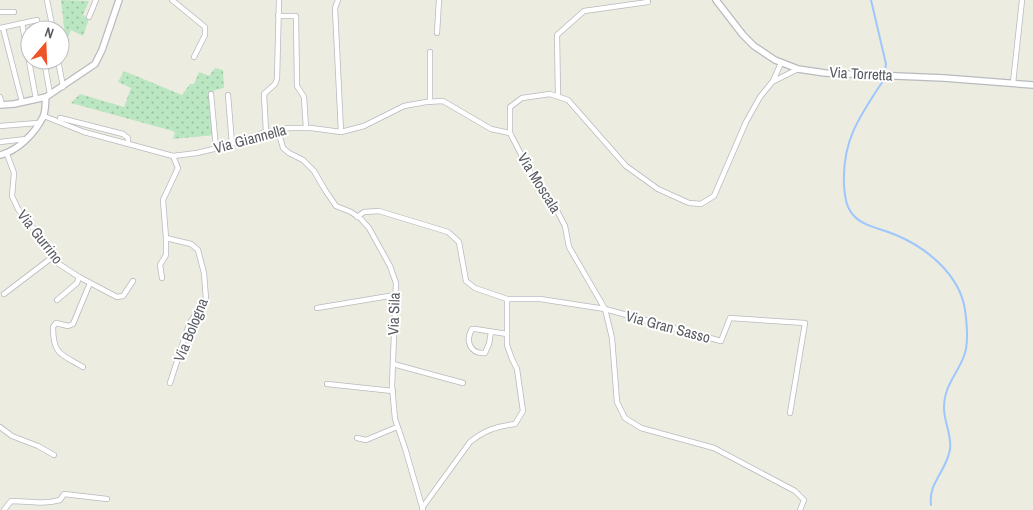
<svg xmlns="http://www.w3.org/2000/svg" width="1033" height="510" viewBox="0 0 1033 510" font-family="'Archivo Narrow',sans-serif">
<defs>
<pattern id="grass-dots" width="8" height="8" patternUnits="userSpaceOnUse" patternTransform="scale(1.25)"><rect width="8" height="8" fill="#bbe6c2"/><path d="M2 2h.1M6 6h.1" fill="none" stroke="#9bbea1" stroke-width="1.8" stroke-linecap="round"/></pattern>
</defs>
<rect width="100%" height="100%" fill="#edece0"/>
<g fill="url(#grass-dots)">
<path d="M61 0 89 1 83 15 89 19 83 36 71 30 68 37 65 35Z"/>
<path d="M215 68 223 70 224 88 215 90 211 94 215 135 173 139 175 133 173 131 71 103 80 94 124 107 131 88 118 82 124 71 182 95 190 84H194L199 72 209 76Z"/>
</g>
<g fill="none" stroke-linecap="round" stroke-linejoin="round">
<g stroke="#9ec6ff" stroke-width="2">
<path d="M871 0 886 64 885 70"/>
<path d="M883 81C859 117 842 141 844 185 845 198 846 208 855 217 865 227 883 229 896 235 927 248 960 275 965 310 967 324 969 343 964 356 957 375 944 385 944 408 944 422 952 436 950 449 947 471 928 482 931 505"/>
</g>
<defs>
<g id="minor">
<path d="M47 0 53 30"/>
<path d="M172 0 205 27V35L194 57"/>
<path d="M338 0 335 8 341 132"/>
<path d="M0 12H14"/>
<path d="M278 16H296L297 86 304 97 306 128"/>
<path d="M89 17 96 0"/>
<path d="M22 23 36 99"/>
<path d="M0 28 37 20 39 30"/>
<path d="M3 28 22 102"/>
<path d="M437 33 439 0"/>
<path d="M430 52V102"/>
<path d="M44 60 50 94"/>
<path d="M58 60 63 87"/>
<path d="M781 63 773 81 760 97 746 122 714 196 701 204 689 203 658 189 626 166 568 100 550 94 522 98 510 107V133L539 189 555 207 565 226 569 247 605 309 612 338 617 402 625 418 641 428 714 448 795 491 804 500 800 510"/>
<path d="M774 81 798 69"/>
<path d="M1013 83 1022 0"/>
<path d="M211 94 216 148"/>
<path d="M228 95 232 144"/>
<path d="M558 96 557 35 584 11 648 2"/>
<path d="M0 97 2 105"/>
<path d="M44 116 84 132 173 156 197 153 222 147 266 132 289 128H311L341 132 364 126 404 106 426 102 443 101 491 129 510 133"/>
<path d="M60 118 123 134 128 138V144"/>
<path d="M0 126 38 123"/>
<path d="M278 130 283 148 289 153 303 160 314 171 325 190 336 206 351 212 360 218 369 228 390 266 396 283 392 386 395 419 405 448 423 510"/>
<path d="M266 132 264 94 275 84 277 79 279 0"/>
<path d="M0 142 26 139"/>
<path d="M7 154 14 173 12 196 18 209 53 253 59 264 79 277 117 297 123 296 133 281"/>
<path d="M357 217 364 212 379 211 448 232 459 242 466 281 475 288 507 299H540L605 309 721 341 730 318 805 323 790 413"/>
<path d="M166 238 191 244 198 250 204 273 206 299 189 324 170 383"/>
<path d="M162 278 160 265 166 255V238L163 200 178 168 173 156"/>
<path d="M4 294 50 259 53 253"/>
<path d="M57 300 77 283 79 277"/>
<path d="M317 308 395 295"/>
<path d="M491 332 489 344 485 353C470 354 465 341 472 329H475L507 334"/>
<path d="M393 364 463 383"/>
<path d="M83 367C61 354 53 355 53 327L56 323 68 326 73 324 90 283"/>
<path d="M327 384 393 391"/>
<path d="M0 427 12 436 38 446 54 455"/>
<path d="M357 438 366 440 397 427"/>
<path d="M422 508 470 442C485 430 495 427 515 424L523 411 517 369 512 359 507 345V299"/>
<path d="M4 510 11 501C28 501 43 505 60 500L64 494 107 499"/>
</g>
<g id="tertiary">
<path d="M716 0 743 35 754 46 775 60 798 69 825 73 944 78 1033 85"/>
<path d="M0 105 14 104 46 97 95 64 102 50 119 0"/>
<path d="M0 155C18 151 35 133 43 117 46 111 45 103 46 97"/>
</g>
</defs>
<use href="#minor" stroke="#b8bac0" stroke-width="6"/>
<use href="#tertiary" stroke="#b8bac0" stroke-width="8"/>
<use href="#minor" stroke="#fff" stroke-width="4.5"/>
<use href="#tertiary" stroke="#fff" stroke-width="5.5"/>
</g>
<g text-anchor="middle" stroke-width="4" stroke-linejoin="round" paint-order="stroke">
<g font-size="15" fill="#595c62" stroke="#fff">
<text transform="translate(861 74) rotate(3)" y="5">Via Torretta</text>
<text transform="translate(250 139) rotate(-15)" y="5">Via Giannella</text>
<text transform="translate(539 183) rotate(58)" y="5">Via Moscala</text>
<text transform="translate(40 237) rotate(52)" y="5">Via Gurrino</text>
<text transform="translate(394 314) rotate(-88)" y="5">Via Sila</text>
<text transform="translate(668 327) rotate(15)" y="5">Via Gran Sasso</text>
<text transform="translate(191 330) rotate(-68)" y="5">Via Bologna</text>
</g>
</g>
<g transform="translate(45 45) rotate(19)"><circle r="24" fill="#ffffff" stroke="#bdbec0"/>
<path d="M0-4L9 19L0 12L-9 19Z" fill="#ed5426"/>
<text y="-8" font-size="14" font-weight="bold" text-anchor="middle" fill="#595c62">N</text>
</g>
</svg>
